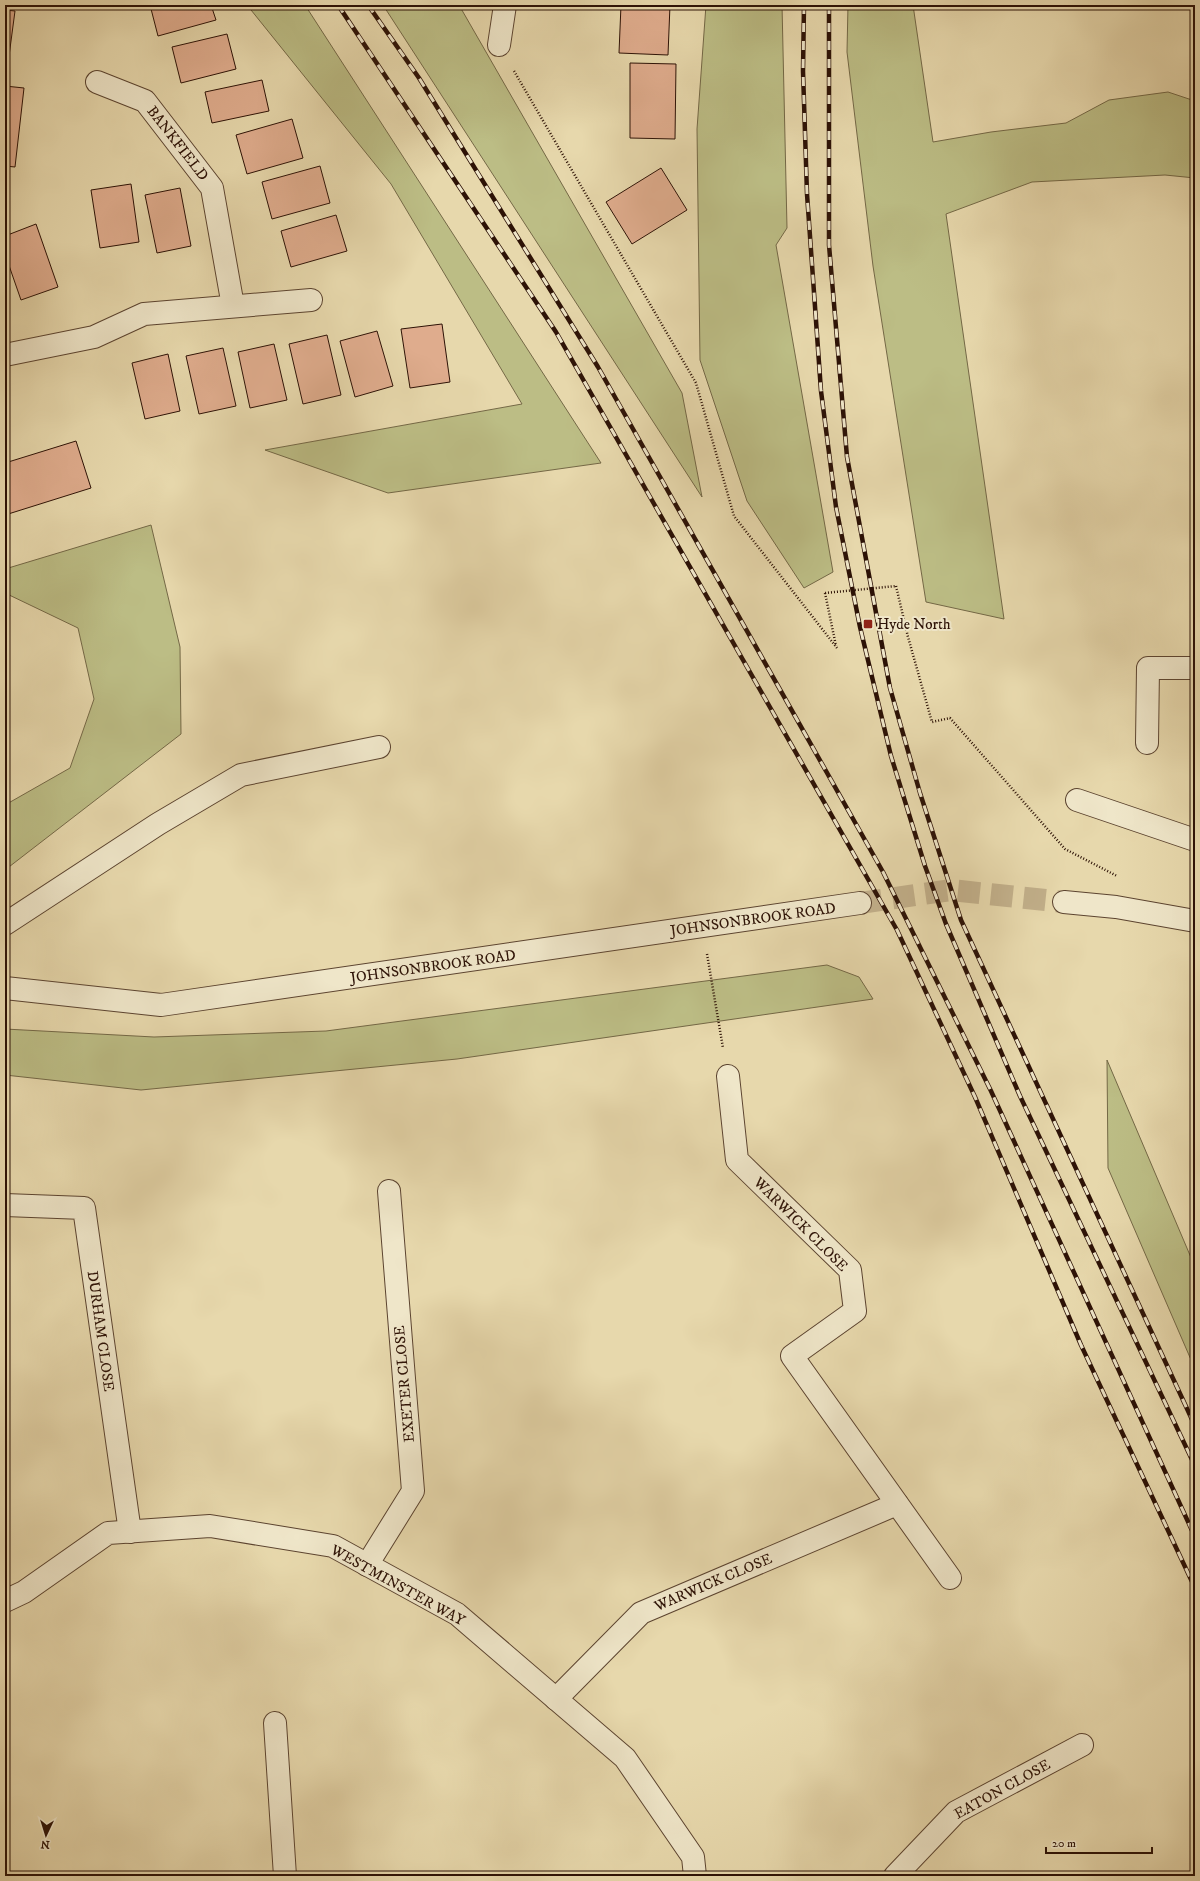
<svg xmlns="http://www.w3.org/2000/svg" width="1200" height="1881" viewBox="0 0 1200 1881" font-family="'IM FELL DW Pica',serif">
<rect width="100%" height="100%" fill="#e7d8ac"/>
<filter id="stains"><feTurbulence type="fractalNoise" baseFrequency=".005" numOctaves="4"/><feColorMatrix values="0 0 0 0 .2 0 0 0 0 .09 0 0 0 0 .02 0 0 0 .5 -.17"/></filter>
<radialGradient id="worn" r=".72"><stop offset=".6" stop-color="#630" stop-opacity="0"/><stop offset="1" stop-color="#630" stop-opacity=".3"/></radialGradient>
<g fill="#bcbd85" stroke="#746846">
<path d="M247 5H305L601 463 388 493 265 450 522 404 391 184Z"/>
<path d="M383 5H459L682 393 702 497Z"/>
<path d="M706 5H782L787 228 776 245 833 572 804 588 747 501 700 360 697 129Z"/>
<path d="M848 5H913L933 142 991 132 1066 123 1109 100 1168 92 1195 101V178L1165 175 1032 182 946 214 1004 619 926 602 873 266 847 52Z"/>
<path d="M151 525 180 647 181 734 5 870V805L70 768 94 699 78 628 5 593V569Z"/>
<path d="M827 965 859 977 873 999 457 1059 141 1090 5 1075V1029L154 1037 326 1031Z"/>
<path d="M1107 1060 1195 1267V1369L1108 1168Z"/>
</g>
<g fill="#dfac8d" stroke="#2d1206">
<path d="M150 5H211L216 20 158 36Z"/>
<path d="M621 5H670L668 55 619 53Z"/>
<path d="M5 10 15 11 5 86Z"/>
<path d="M227 34 236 69 181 83 172 47Z"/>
<path d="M630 63 676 64 675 139 630 138Z"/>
<path d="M262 80 269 111 212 123 205 92Z"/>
<path d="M5 86 24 88 15 167 5 166Z"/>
<path d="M292 119 303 158 247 174 236 135Z"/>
<path d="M320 166 330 203 272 219 262 182Z"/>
<path d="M661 168 687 210 632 244 606 202Z"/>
<path d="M131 184 139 242 100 248 91 190Z"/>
<path d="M180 188 191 246 157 253 145 195Z"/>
<path d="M336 215 347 251 291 267 281 231Z"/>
<path d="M36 224 58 287 21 300 5 254V236Z"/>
<path d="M442 324 450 382 410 388 401 329Z"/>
<path d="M377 331 393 386 355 397 340 341Z"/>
<path d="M327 335 341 395 303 404 289 344Z"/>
<path d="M274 344 287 400 250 408 238 352Z"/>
<path d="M223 348 236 406 199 414 186 356Z"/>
<path d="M168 354 180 411 145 419 132 363Z"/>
<path d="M76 441 91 488 5 515V463Z"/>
</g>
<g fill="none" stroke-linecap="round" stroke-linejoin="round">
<path stroke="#c2b08b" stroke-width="22" stroke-dasharray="22 11" stroke-linecap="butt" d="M860 903 951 890 1064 902"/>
<defs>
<g id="minor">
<path d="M499 45 505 5"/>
<path d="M97 82 145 101 212 188 233 306"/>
<path d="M5 355 94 337 144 314 311 300"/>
<path d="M1147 743 1148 668H1195"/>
<path d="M1077 800 1195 840"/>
<path d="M1064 902 1116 907 1195 921"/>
<path d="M5 924 158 824 241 775 379 747"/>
<path d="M5 988 161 1005 860 903"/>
<path d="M728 1076 737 1160 850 1270 855 1311 792 1356 950 1578"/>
<path d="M5 1205 84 1208 130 1532"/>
<path d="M367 1565 413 1491 389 1191"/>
<path d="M5 1601 24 1592 108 1533 210 1526 333 1546 457 1614 625 1758 693 1857 695 1876"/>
<path d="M556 1699 641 1613 897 1504"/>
<path d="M275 1723 285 1876"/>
<path d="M895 1876 956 1812 1082 1745"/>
</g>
</defs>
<use href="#minor" stroke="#5c4430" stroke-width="24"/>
<g stroke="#2d1206" stroke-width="2.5" stroke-dasharray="1 2" stroke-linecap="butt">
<path d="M514 71 696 383 734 516 837 648"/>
<path d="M896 586 908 637 932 722 950 718 1065 849 1117 876"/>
<path d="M825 593 836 646"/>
<path d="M707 954 723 1048"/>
</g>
<use href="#minor" stroke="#efe6c9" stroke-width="22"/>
<defs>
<g id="rail">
<path d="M338 5 556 332 897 930 975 1097 1081 1345 1195 1588"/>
<path d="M368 5 419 78 598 367 883 872 991 1091 1195 1537"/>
<path d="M804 5 803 71 807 194 821 391 836 507 860 627 891 756 925 866 946 924 1020 1096 1195 1466"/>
<path d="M829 5V245L847 457 890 688 920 793 961 920 1195 1426"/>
</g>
</defs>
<use href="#rail" stroke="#2d1206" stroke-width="4.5"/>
<use href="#rail" stroke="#efe6c9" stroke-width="3" stroke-dasharray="9" stroke-linecap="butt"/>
<path stroke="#2d1206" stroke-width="2.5" stroke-dasharray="1 2" stroke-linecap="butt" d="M825 593 896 586"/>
</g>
<rect fill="#8f2418" stroke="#efe6c9" stroke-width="1.5" x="863" y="619" width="10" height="10" rx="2"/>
<g text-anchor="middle" stroke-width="4" stroke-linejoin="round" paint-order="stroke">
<g font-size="15" fill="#2d1206" stroke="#efe6c9">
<text transform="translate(178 143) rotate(52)" y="5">BANKFIELD</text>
<text transform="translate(753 919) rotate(-8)" y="5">JOHNSONBROOK ROAD</text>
<text transform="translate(433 966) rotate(-8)" y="5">JOHNSONBROOK ROAD</text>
<text transform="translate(801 1224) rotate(45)" y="5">WARWICK CLOSE</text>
<text transform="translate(101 1331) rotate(82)" y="5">DURHAM CLOSE</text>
<text transform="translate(404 1384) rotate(-95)" y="5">EXETER CLOSE</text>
<text transform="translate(713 1582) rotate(-23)" y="5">WARWICK CLOSE</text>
<text transform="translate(398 1585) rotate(29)" y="5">WESTMINSTER WAY</text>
<text transform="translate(1002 1789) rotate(-29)" y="5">EATON CLOSE</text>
</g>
<g font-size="15" fill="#2d1206" stroke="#efe6c9" text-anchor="start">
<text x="877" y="629">Hyde North</text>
</g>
</g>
<rect width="1200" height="1881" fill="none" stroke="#e7d8ac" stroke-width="20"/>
<rect x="6" y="6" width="1188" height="1869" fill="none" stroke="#2d1206" stroke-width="2"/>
<rect x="10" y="10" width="1180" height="1861" fill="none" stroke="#2d1206"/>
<g transform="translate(46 1835) rotate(184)" stroke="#efe6c9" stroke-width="3" paint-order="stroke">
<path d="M0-3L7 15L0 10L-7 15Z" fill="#2d1206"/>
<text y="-6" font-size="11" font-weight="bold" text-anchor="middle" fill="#2d1206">N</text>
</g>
<path d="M1046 1847v6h106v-6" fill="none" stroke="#2d1206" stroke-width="2"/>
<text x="1052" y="1847" font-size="12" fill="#2d1206" stroke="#efe6c9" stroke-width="3" paint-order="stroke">20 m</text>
<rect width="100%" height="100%" filter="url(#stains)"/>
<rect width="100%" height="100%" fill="url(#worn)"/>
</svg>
